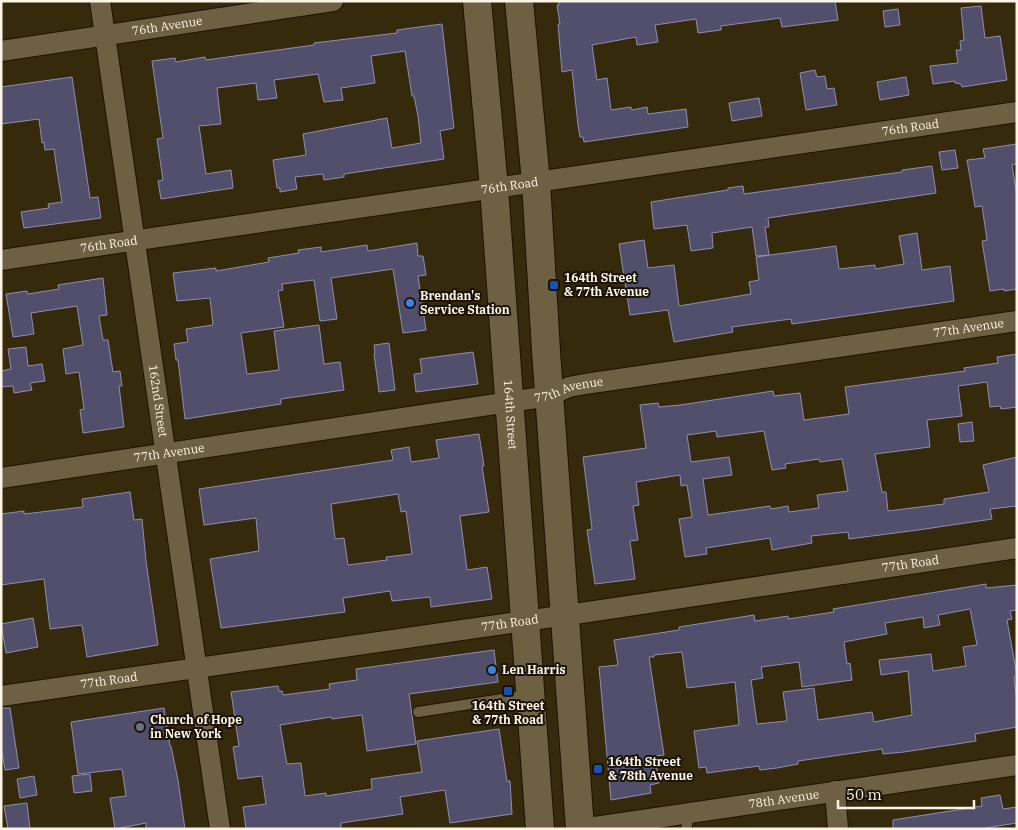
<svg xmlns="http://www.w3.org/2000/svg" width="1018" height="830" viewBox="0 0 1018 830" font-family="'IBM Plex Serif',serif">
<rect width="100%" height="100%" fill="#362a0d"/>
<g fill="#514f6c" stroke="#8f8eae" fill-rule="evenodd">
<path d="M559 1H835L838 20 782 27 780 18 721 26V30L698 33 696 19 655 25 658 42 637 45 636 37 592 45 597 80 607 78 611 110 631 107 632 110 647 107 648 114 686 109 688 127 584 142 583 137H580L578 125 572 70 562 72 558 24H560L557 5H559Z"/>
<path d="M981 6 985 38 1000 36 1007 80 962 87 961 84 955 83V81L933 84 930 66 958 63 956 50H961L960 41 964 40 961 8Z"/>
<path d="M898 9 900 25 885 27 883 11Z"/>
<path d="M442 24 454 128 440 131 444 159 344 174V177L324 180 323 174 295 177 297 189 280 192V188H277L273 160 306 155 303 134 387 118 392 148 421 143 418 116 414 96H412L405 51 371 56 375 83 341 88 343 100 324 102 318 74 274 80 277 98 258 100 256 83 217 88 221 124 199 126 206 174 231 170 233 188 161 199 158 181 163 180 157 139 163 138 152 61 175 58 176 62 205 57 206 60 314 45V43L397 33V30Z"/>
<path d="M815 70 817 77 825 76 827 89 834 88 837 105 806 110 800 73Z"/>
<path d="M72 77 90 198 98 197 101 218 24 228 21 212 49 208 48 204 62 202 57 171 54 149 45 150 44 142 42 143 39 119 1 124V87Z"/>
<path d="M906 77 909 95 880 100 877 82Z"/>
<path d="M759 98 762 116 732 121 729 103Z"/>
<path d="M1017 144V164L1012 165 1017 197V289L1004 291V289L990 291 982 241 987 240 982 206 975 207 967 160 985 158 983 149Z"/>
<path d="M955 150 958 168 942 170 939 152Z"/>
<path d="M932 166 936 193 768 218 769 227H765L769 255 756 256 752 227 712 233 713 248 691 251 687 225 654 229 651 202 728 190V188L743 186 744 194 902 172V170Z"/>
<path d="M917 233 922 270 950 266 954 301 792 324 791 319 732 327 733 332 674 342 668 310 630 315 619 244 644 240 648 268 674 265 679 306 751 294 749 282 759 280 756 257 836 246 839 269 875 265V269L904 264 899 236Z"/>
<path d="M417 243 418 256H423L426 275 418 276 426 330 403 333 393 269 331 278 337 319 320 321 314 280 282 284 283 290 278 291 284 327 241 333 247 374 279 370 274 331 319 325 324 364 340 362 344 390 281 399V404L185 419 178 360H176L174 344 188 342 186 329 213 325 210 298 177 301 173 273 216 268V271L269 262 268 258 299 253 298 250 321 247V252L367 245 368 251Z"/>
<path d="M103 278 107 315 99 316 103 340H108L113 372 120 371 122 386H119L124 427 83 433 80 410 84 409 79 372 66 374 63 349 83 345 77 306 31 313 34 334 13 337 6 294 27 291 28 294 59 289 58 285Z"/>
<path d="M389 343 395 390 379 392 374 354 375 353 374 345Z"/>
<path d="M26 347 28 366 42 364 45 381 30 383 32 390 14 393 13 386 1 387V371L11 369 8 349Z"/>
<path d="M473 352 478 384 416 392 414 374 422 373 420 359Z"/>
<path d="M1017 354V407L1001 409 1000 406 990 407 987 382 958 386 962 416 927 420 930 447 875 454 882 492H886L888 511 944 504V499L989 492 983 465 1017 457V506L990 509 992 519 918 530 849 539 848 532 811 536 812 543 772 550 770 538 706 548 707 554 685 557 679 519 692 517 687 485 681 486 680 475 636 482 639 505 633 506 638 540 630 541 635 579 595 584 587 530 592 529 583 457 646 448 640 405 658 403 659 407 680 405 773 391 774 396 800 393 804 420 849 414 845 387 965 371 964 368 998 363 997 357ZM716 431 717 437 764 431 772 470 786 468 785 464 819 459 820 462 842 459 848 491 817 495 819 508 789 512 788 506 771 509 770 506 708 515 703 479 732 475 729 457 691 462 687 435Z"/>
<path d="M972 422 974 441 960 442 958 424Z"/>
<path d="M479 434 484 466H482L489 512 460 516 467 570 487 567 492 599 431 607 430 597 392 601 390 591 343 598 345 612 221 628 210 559 259 551 256 518 204 525 199 489 393 460 391 450 409 447 411 462 439 458 436 440ZM398 494 401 512 406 511 412 554 386 557 387 560 348 565 344 538 335 539 331 504Z"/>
<path d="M130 492 134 520 142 519 146 561 158 645 87 657 82 625 50 629 44 579 1 585V514L24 511V514L83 507 82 499Z"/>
<path d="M986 584V588L1017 585V610L1010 611 1012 619 1007 620 1017 676 1014 677 1017 701V727L975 734 976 741 904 752 883 754 882 749 798 761V764L777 768 760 770 759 766 707 773 706 767 699 768 694 731 739 725 735 682 687 688 682 652 654 655V657H649L664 755 655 756 659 783 650 785 651 793 611 800 599 667 618 665 614 640 679 630V627L754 615 755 621 788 616V619L834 612 833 609ZM970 609 977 645 963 647 966 666 933 671 931 654 879 660 881 675 908 671 912 715 874 722 872 712 818 720 814 688 783 692 787 721 757 724 751 680 763 678 761 667 799 662 802 687 852 680 850 663 847 664 844 642 887 634 885 623 923 617 924 628 940 625 938 615Z"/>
<path d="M33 618 38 647 6 653 1 624Z"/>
<path d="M494 650 498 682 409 694 416 744 367 751 362 715 332 719 331 717 280 725 287 764 301 763 305 796 326 793V796L372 789 371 779 422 772 417 741 499 729 507 781H510L512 814 450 823 445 790 400 797 403 814 341 823V829H246L243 807 266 804 262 776 238 779 233 747 239 746 231 692 278 686 279 691H282L283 695 330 689 329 684 357 680 356 669Z"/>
<path d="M1 708H10L19 768 5 770 1 745Z"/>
<path d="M164 708 170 746H171L178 780 185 829H146V823L115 829 110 798 126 796 122 769 78 774 71 722Z"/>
<path d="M90 774 92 791 74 793 72 776Z"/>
<path d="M34 776 37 795 20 798 17 779Z"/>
<path d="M1000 795 1003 809 1017 807V823L979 829H893V820L982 806 981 798Z"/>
<path d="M27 803 30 829H8L4 806Z"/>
</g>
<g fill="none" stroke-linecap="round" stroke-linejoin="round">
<defs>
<g id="lane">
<path d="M418 712 529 695"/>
<path d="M686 829 690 812"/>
</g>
<g id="street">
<path id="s1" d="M100 1 220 829"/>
<path id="s2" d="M1 51 333 1"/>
<path id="s3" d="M1 260 1017 112"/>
<path id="s4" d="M1 478 510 402 549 396 569 387 585 384 1017 321"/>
<path id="s5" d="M1 696 588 612 1017 548"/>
<path d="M835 791 838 829"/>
<path id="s6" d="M581 829 1017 765"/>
</g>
<g id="secondary">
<path id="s7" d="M477 1 494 188 540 829"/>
<path d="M519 1 536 182 546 351 580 829"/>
</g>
</defs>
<use href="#lane" stroke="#1d1200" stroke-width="12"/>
<use href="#street" stroke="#1d1200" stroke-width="22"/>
<use href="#secondary" stroke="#1d1200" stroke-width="30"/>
<use href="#lane" stroke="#6d6043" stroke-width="10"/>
<use href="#street" stroke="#6d6043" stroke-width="20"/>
<use href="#secondary" stroke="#6d6043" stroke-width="28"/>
</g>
<g fill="#1a4fb4" stroke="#191308" stroke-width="2">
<rect x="549" y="280" width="10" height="10" rx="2.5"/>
<rect x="503" y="686" width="10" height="10" rx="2.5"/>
<rect x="593" y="764" width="10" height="10" rx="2.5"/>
</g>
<g fill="#3f7fe0" stroke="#191308" stroke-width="2">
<circle cx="410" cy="303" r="5"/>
<circle cx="492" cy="670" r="5"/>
</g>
<circle fill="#6b7280" stroke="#191308" stroke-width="2" cx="140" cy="727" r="5"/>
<g text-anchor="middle" stroke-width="4" stroke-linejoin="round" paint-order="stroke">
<g font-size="12" fill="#fcf4e4" stroke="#191308">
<text dy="4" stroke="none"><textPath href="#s2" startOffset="168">76th Avenue</textPath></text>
<text dy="4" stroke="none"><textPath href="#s3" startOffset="919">76th Road</textPath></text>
<text dy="4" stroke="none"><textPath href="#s3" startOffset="514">76th Road</textPath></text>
<text dy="4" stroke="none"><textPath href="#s3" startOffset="109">76th Road</textPath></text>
<text dy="4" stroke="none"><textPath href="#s4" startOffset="980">77th Avenue</textPath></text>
<text dy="4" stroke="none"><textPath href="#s4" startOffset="575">77th Avenue</textPath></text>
<text dy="4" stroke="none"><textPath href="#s1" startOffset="404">162nd Street</textPath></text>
<text dy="4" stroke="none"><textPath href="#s7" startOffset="415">164th Street</textPath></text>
<text dy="4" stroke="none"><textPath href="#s4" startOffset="170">77th Avenue</textPath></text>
<text dy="4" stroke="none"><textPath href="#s5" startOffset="919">77th Road</textPath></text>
<text dy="4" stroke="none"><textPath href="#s5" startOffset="514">77th Road</textPath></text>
<text dy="4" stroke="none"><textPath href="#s5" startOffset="109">77th Road</textPath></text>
<text dy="4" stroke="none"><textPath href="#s6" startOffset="205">78th Avenue</textPath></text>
</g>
<g font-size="12" font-weight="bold" fill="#fcf4e4" stroke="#191308" text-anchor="start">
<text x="564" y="282">164th Street<tspan x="564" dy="14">&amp; 77th Avenue</tspan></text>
<text x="420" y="300">Brendan's<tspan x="420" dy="14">Service Station</tspan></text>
<text x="502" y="674">Len Harris</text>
<text x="508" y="710" text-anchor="middle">164th Street<tspan x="508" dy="14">&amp; 77th Road</tspan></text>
<text x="150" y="724">Church of Hope<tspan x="150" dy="14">in New York</tspan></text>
<text x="608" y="766">164th Street<tspan x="608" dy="14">&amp; 78th Avenue</tspan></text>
</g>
</g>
<rect width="1018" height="830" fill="none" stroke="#fcf4e4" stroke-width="5"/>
<path d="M838 800v8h136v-8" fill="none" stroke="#fcf4e4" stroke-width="2.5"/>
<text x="846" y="800" font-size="15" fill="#fcf4e4" stroke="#191308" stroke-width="4" paint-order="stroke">50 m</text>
</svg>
